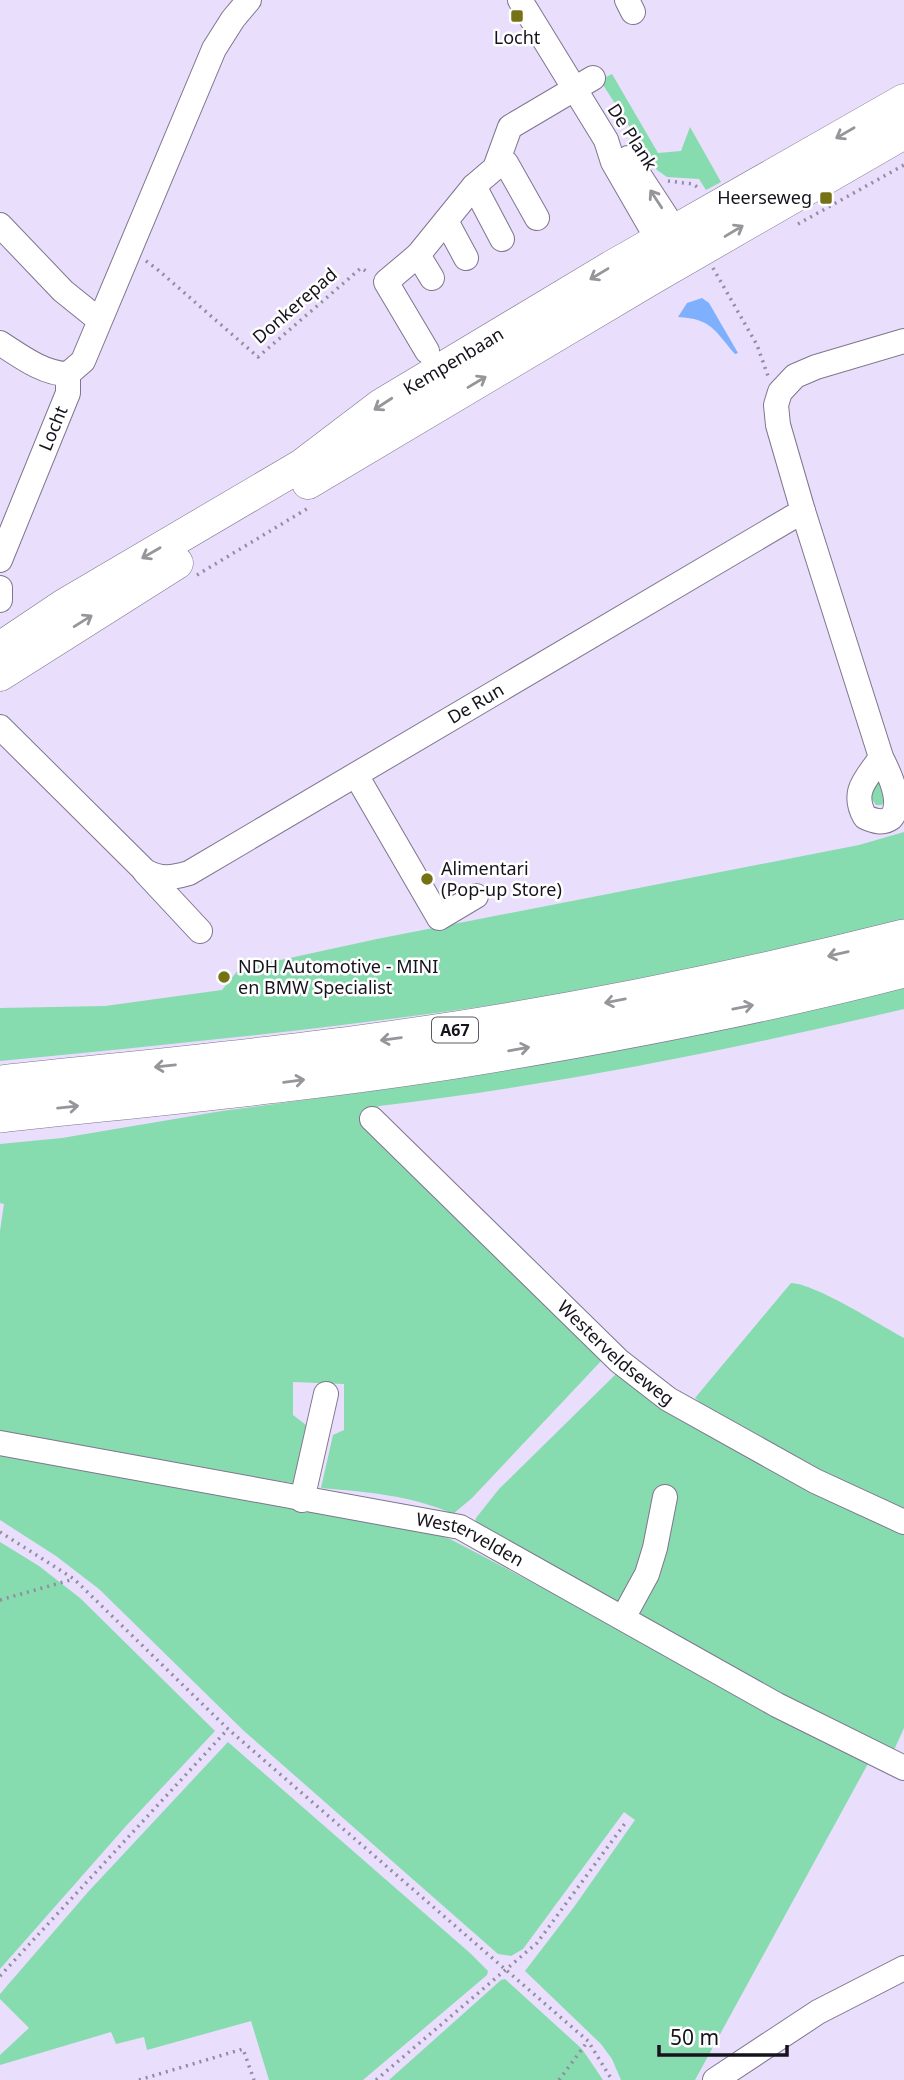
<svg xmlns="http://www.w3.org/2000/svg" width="904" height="2080" viewBox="0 0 904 2080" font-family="'Noto Sans',sans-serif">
<rect width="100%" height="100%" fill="#e9defb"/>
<g fill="#86dbaf">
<path d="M612 74 658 153 681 151 690 127 721 182 706 190 699 179 667 177 657 170 600 80Z"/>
<path d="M878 780C882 788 889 797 882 805H876L870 796Z"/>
<path d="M904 832V922C787 948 670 976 552 996 369 1025 185 1043 0 1061V1008L105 1006 222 990 239 969 377 939 859 845Z"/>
<path d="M904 988V1009C730 1050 557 1085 379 1106L367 1120 602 1360 472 1498 453 1514C411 1495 366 1492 321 1488L333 1435 344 1430V1384L293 1382V1415L310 1428 298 1484 49 1446 0 1436V1231L4 1204 0 1203V1144L62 1138 222 1111 371 1091Z"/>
<path d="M791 1283C816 1284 880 1325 904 1338V1509L724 1425 695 1398Z"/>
<path d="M617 1373 904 1529V1728L894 1750 839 1726 474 1527 476 1518 499 1489Z"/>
<path d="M0 1450 404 1524 450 1539 870 1760 695 2080H621L612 2059 601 2044 525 1971 574 1907 635 1820 624 1812 523 1949 511 1956 498 1954 244 1731 99 1589 56 1556 0 1520Z"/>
<path d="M0 1542 39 1566 80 1598 215 1731 126 1826 0 1969Z"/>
<path d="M228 1742 470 1953 488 1971 487 1975 363 2080H269L251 2021 147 2050 144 2037 116 2044 111 2032 0 2065V2055L29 2028 0 1999V1994L88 1892Z"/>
<path d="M505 1979 582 2049 603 2080H389L501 1980Z"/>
</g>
<path fill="#7fb0fd" d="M702 298 709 303 738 353 735 354C714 330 712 319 678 317L687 303Z"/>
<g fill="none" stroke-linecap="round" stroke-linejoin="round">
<defs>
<g id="minor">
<path d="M520 0 606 140 613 162 658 240 672 251"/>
<path d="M627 0 633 12"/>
<path d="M500 158 506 163 537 218"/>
<path d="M628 158 675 230 679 246"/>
<path d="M474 186 502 239"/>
<path d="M446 221 466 258"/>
<path d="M0 225 63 291 99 320"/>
<path d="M418 255 432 278"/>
<path d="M0 343C20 356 44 374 68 374"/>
<path d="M427 351 386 282 418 255 474 186 495 168 510 127 593 78"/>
<path id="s1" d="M0 560 68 393V374L83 361 214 49 233 19 249 0"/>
<path d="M0 588V600"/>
<path id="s2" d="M0 727 145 871C161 880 172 878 189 873L803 511"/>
<path d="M881 757C868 778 850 790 865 817 874 821 883 824 891 818 904 803 889 773 881 757L803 511 778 425 776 405 780 392 795 376 816 367 904 341"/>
<path d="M356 775 439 918 476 896"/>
<path d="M145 872 200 931"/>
<path id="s3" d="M372 1119 619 1361 668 1399 815 1481 904 1522"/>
<path id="s4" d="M0 1443 460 1527 777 1705 904 1768"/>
<path d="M302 1500 326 1394"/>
<path d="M623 1618 647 1574 655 1548 665 1497"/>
<path d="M715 2080 818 2012 904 1968"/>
</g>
<g id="major">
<path d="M308 483 651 279 904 133"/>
<path id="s5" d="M0 648 64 605 302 465 381 405 611 267 904 100"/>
<path d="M0 675 177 563"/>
</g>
<g id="highway">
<path d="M0 1084C119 1071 239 1060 358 1044 541 1020 725 983 904 938"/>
<path d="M0 1114C156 1097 313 1083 468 1058 614 1034 761 1006 904 969"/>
</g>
</defs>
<use href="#minor" stroke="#7f758e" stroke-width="26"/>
<use href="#major" stroke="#7f758e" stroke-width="33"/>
<use href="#highway" stroke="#7f758e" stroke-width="38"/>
<g stroke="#938ba0" stroke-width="3.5" stroke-dasharray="2 5" stroke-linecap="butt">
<path d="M668 181 693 184 700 189"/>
<path d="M798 224 904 165"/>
<path d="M146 261 157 269 258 357 361 268 369 273"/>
<path d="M713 268 757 345 768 376"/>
<path d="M197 575 310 507"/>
<path d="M0 1532 74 1579 228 1729 588 2041 612 2080"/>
<path d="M0 1600 74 1579"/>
<path d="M0 1976 228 1729"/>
<path d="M139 2080 243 2049 254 2080"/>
<path d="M376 2080 537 1943 626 1822"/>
<path d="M559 2080 588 2041"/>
</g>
<use href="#minor" stroke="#fff" stroke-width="24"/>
<use href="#major" stroke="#fff" stroke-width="32"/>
<use href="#highway" stroke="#fff" stroke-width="37"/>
</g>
<defs><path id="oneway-shaft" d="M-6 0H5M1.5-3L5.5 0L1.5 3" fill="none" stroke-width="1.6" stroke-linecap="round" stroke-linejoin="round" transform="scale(1.75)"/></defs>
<g stroke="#969599">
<use href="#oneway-shaft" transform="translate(845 133) rotate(150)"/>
<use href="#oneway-shaft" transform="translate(656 199) rotate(-123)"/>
<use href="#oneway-shaft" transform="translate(734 231) rotate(-31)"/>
<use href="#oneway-shaft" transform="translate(599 274) rotate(149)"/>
<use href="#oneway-shaft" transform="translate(477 382) rotate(-31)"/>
<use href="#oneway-shaft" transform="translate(383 404) rotate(147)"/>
<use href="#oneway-shaft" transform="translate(151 553) rotate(150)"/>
<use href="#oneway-shaft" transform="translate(83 621) rotate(-32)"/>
<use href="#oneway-shaft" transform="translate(838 954) rotate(167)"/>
<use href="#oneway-shaft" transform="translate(615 1001) rotate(169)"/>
<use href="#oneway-shaft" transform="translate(743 1007) rotate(-11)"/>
<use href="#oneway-shaft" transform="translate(391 1039) rotate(172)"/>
<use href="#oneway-shaft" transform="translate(519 1049) rotate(-10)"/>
<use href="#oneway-shaft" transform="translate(165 1066) rotate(174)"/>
<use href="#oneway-shaft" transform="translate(294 1081) rotate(-7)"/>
<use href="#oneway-shaft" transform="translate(68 1107) rotate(-6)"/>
</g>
<g fill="#757216" stroke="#fff" stroke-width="2.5">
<rect x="510" y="9" width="14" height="14" rx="3.5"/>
<rect x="819" y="191" width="14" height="14" rx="3.5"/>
<circle cx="427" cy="879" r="7"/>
<circle cx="224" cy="977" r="7"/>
</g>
<g text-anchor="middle" stroke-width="5" stroke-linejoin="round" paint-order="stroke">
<rect fill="#fff" stroke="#5c5a60" stroke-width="2" x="432" y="1017.5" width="46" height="25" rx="5"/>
<g font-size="16" font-weight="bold" fill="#16131c">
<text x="455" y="1036">A67</text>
</g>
<g font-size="18" fill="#16131c" stroke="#fff" text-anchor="start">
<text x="517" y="44" text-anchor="middle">Locht</text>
<text x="812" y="204" text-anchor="end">Heerseweg</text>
<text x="441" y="875">Alimentari<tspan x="441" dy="21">(Pop-up Store)</tspan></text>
<text x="238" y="973">NDH Automotive - MINI<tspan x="238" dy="21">en BMW Specialist</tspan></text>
</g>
<g font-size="18" fill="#16131c" stroke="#fff">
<text transform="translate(632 137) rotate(57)" y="6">De Plank</text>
<text transform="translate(295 306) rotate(-41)" y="6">Donkerepad</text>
<text dy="6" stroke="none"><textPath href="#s5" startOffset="537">Kempenbaan</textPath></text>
<text dy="6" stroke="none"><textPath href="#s1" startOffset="142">Locht</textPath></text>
<text dy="6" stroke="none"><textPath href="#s2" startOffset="583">De Run</textPath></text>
<text dy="6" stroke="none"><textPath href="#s3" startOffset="338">Westerveldseweg</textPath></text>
<text dy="6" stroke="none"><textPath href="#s4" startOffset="481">Westervelden</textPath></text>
</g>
</g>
<path d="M659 2045v10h128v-10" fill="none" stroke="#16131c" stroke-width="3.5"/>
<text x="670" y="2045" font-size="21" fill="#16131c" stroke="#ffffff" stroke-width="5" paint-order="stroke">50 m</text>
</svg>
